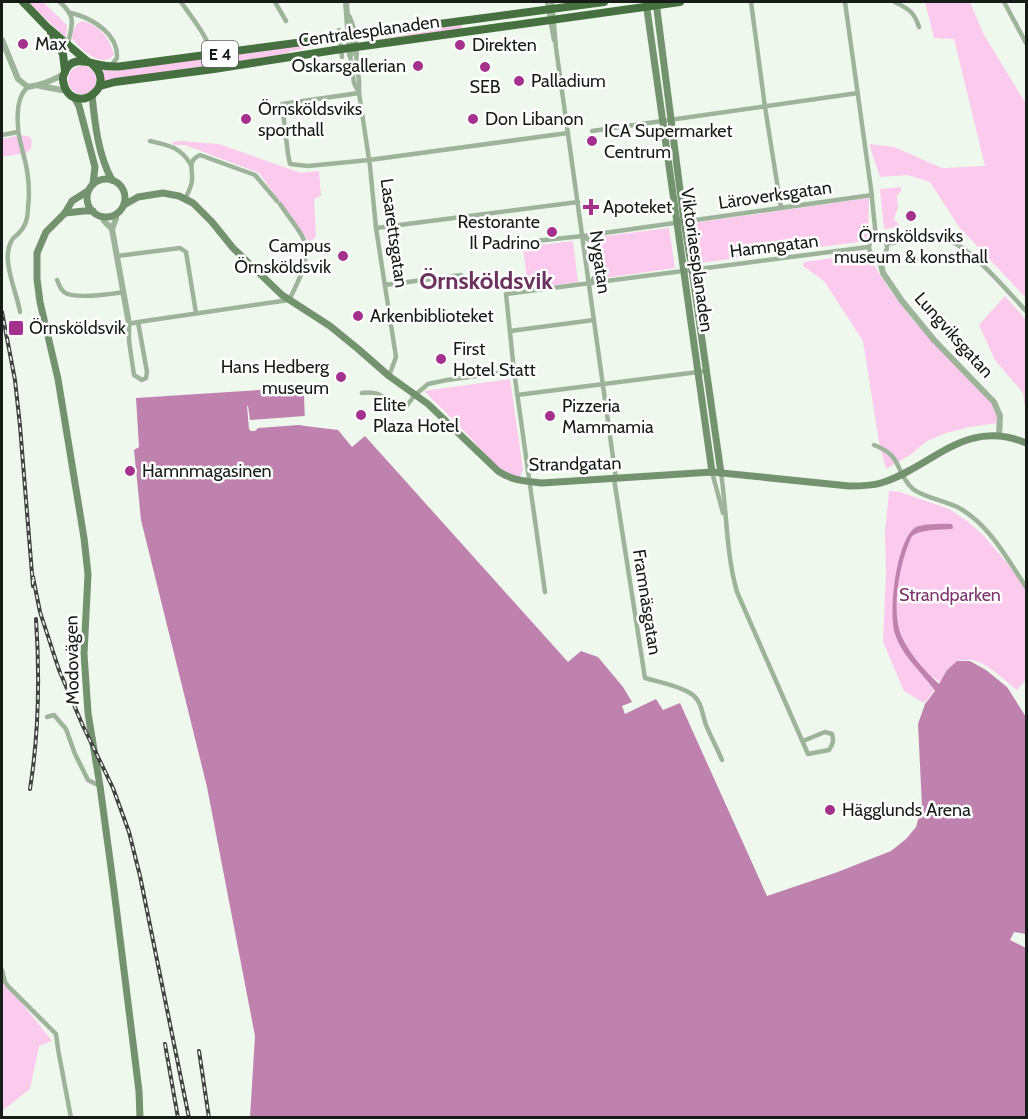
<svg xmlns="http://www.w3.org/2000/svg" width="1028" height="1119" viewBox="0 0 1028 1119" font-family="Cabin,sans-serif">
<rect width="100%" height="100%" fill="#eff8ed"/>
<g fill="#fbcaec">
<path d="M28 2H43L67 25 66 38Z"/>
<path d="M925 2H970L984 35 1026 104V298L959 227 930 182 907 175 880 177 869 144 894 147 942 168 985 166 954 39 934 38Z"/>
<path d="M82 21C100 26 108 36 114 54 104 70 80 50 72 38 73 31 74 25 82 21Z"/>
<path d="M462 24V29L366 41 405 35 421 30Z"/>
<path d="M333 41 336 42 334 44 292 51 278 56 114 79 104 82V76L102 70 115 71Z"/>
<circle cx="82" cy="80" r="14"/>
<path d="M21 135 30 137 32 141 31 149 26 153 2 157V139Z"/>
<path d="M181 141 219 144 301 173 319 171 321 196 314 199 316 236 310 243 259 173 185 145H173L172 142Z"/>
<path d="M901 187V192L897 195 898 208 894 219 901 227 884 229 880 189Z"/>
<path d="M869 198 868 235 866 241 700 263 693 223Z"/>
<path d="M669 228 675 268 604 278C604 264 603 251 598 237Z"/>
<path d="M573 241 578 282 528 289 523 247Z"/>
<path d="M854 255 866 257 872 262 890 290 912 319 992 403 997 415 998 423 970 427 946 433 927 441 910 455 886 469 879 442 863 341 824 281 803 266 804 262Z"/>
<path d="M1005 296 1026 320V414L1023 393 995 360 979 325Z"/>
<path d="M510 379 523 470 520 477C495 471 483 451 467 434 453 419 438 405 424 391Z"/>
<path d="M889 491 900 492 949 509 967 521 983 535 1007 563 1026 589V679L1017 690C1004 680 988 663 972 660 967 660 961 660 957 661L947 670 940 682 931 676 927 680 934 691 924 703 904 691 883 642 886 574 885 531Z"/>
<path d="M2 970 8 986 52 1041 39 1046 30 1089 2 1111Z"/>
</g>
<path fill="#bf82af" d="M275 389 276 392 295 391 304 393 305 426 338 430 352 447 365 436 568 662 581 651 598 657 623 687 632 702 622 706 625 714 656 699 663 710 680 703 767 896 835 873 891 851 906 839 916 827 922 806 918 724 925 704 935 691C922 672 902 656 895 634 888 613 896 539 916 527 922 524 944 523 952 524L953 528 951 529C940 530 921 529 912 536 900 561 890 611 902 637 910 655 925 671 939 684L947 670 957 661H970L986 670 1007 687 1026 717V934L1014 932 1010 940 1026 948V1117H250L255 1036 207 787 141 520 134 450 139 447 136 398Z"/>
<path fill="#eff8ed" d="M247 406H248L250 420 305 416V426L299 425 258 428 255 431H251L249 429Z"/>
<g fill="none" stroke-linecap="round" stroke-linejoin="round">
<g stroke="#9db39a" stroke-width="4.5">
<path d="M60 2C77 18 72 23 68 44"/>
<path d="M181 2C192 18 207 35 212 55"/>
<path d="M275 2 286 21"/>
<path d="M547 2 554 40"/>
<path d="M552 2 556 48 616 479"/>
<path d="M751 2 765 107 781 208"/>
<path d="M845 2 871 189 876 237"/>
<path d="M895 2C908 9 914 11 919 27"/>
<path d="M1004 2 1026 43"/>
<path d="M71 13C88 17 111 29 116 48 117 51 117 55 117 58L110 67"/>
<path d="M339 30 342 57"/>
<path d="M356 54 359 81V93L370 166 376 228 396 357 389 376"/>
<path d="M350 55 354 83 358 91"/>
<path d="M359 93 282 104 288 154 290 164 308 166 369 160 568 133"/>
<path d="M592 131 858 93"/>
<path d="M2 135 18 132"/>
<path d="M150 141C168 145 181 147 191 165"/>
<path d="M185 199C188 193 192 186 192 180 193 168 187 161 200 155L255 175 277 201"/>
<path d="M376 228 578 202"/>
<path d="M583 236 594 244 596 247 599 272 590 283"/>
<circle cx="878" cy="247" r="9"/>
<path d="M887 244C906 241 928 235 947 240 970 246 1009 293 1026 311"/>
<path d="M497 245 583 236 872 195"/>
<path d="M117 256 180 248 186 252 196 313"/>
<path d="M57 280C59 284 60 289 64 292 74 300 111 294 124 292"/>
<path d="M385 285 461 275"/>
<path d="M20 312C17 292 0 259 12 240 12 239 18 234 18 234 26 227 28 218 28 208 30 191 28 170 23 153 21 144 18 136 18 126 17 113 17 96 28 87"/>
<path d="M138 322 147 372 146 378 142 380 134 375 129 341V324L138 322 289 300C298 283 313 254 302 236 296 225 287 215 280 204"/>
<path d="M510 331 594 320"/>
<path d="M362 393C385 389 387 406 405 408L415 395 428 384 447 380 514 371"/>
<path d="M517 395 706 371"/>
<path d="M874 445C904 456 894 472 913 489 924 498 948 501 961 509 990 526 1008 560 1026 587"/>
<path d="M712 472 723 513"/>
<path d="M721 473C727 512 726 554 737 592L808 754 829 750C833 744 834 741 832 734L825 732 803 741"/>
<path d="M614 479 645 678C659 682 677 685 690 693 702 700 702 714 706 725 711 737 717 748 722 760"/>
<path d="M545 592 514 371 506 294 868 247"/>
<path d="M47 717 54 715 66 729 75 754 88 780 100 786"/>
<path d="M2 970 5 982 8 986 56 1034 58 1049 71 1118"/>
</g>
<g stroke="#9db39a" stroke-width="6">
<path d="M346 2 350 55"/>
<path d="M349 17 353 28 356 54"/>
<path d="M2 40 18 79 28 87C42 85 52 81 64 74"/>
<path d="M40 86 67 91"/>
<path d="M103 217 104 221 112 229"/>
<path d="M112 229 129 324"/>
<path d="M112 229 116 219V214"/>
<path d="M879 256 883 273 902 301 934 340 994 402 1000 416 999 436"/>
</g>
<g stroke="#73926e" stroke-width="7">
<path d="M646 2 712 472"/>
<path d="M656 2 684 221 692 270 721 473"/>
<path d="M92 95C95 124 98 155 112 180"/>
<path d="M74 97 79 106 95 167 93 184"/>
<circle cx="106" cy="198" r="19"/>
<path d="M88 191 72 201 65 213 46 232 37 253V279L40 302 58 379 84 538 88 574 84 654 88 713 100 786 114 890 139 1091 140 1118"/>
<path d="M124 205 138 197 163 193 179 196 193 203 212 222 233 248 282 295 330 326 357 348 389 376 428 404 498 471C513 481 525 481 542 483L712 472 849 486C860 486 871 486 881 483 933 467 965 417 1026 443"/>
<path d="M65 213 84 211H93"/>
</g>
<g stroke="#467040" stroke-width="8">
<path d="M23 2 47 27 87 61"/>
<path d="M51 33 63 54 65 71"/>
<path d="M91 63C119 85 78 115 65 88 63 83 62 78 64 74 70 55 86 62 100 65 108 67 115 67 123 66L604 2"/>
<path d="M100 86 115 82 214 69 335 50 680 2"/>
</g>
<defs>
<g id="rail">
<path d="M2 312 15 380 20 426 33 586"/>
<path d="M33 577 40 612 59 670 83 726 113 788 129 832 140 876 189 1118"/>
<path d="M30 789C39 732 40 678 36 619"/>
<path d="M165 1044 178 1118"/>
<path d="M199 1051 209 1118"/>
</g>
</defs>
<use href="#rail" stroke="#3f443f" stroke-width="4"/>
<use href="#rail" stroke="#fff" stroke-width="1.5" stroke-dasharray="4.5" stroke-linecap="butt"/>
</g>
<g fill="#a4328d" stroke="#fff" stroke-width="2">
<circle cx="23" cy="44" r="6"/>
<circle cx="460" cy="45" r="6"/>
<circle cx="418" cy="66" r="6"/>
<circle cx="485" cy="67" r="6"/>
<circle cx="519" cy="81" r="6"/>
<circle cx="246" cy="119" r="6"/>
<circle cx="473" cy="119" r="6"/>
<circle cx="592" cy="141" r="6"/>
<path d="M588 198h6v6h6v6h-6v6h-6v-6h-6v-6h6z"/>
<circle cx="911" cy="216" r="6"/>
<circle cx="552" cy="232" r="6"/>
<circle cx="343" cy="256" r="6"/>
<circle cx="358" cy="316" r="6"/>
<rect x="8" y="320" width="16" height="16" rx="3"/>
<circle cx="441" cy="359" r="6"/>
<circle cx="341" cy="377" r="6"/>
<circle cx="361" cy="415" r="6"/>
<circle cx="550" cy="416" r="6"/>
<circle cx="130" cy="471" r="6"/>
<circle cx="830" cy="810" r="6"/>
</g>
<g text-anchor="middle" stroke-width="5" stroke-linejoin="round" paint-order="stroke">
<rect fill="#fff" stroke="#5d605d" stroke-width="1.5" x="202" y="41" width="36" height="26" rx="4.5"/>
<g font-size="16" font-weight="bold" fill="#181c18">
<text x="220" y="60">E 4</text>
</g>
<g font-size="18" fill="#181c18" stroke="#fff">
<text transform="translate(369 31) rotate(-8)" y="6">Centralesplanaden</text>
<text transform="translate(775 195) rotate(-8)" y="6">Läroverksgatan</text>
<text transform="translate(394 233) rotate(82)" y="6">Lasarettsgatan</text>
<text transform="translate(774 246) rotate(-7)" y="6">Hamngatan</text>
<text transform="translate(697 260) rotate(82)" y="6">Viktoriaesplanaden</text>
<text transform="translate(600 262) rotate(82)" y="6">Nygatan</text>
<text transform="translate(954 335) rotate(48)" y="6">Lungviksgatan</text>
<text transform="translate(575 464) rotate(-1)" y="6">Strandgatan</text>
<text transform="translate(647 602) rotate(81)" y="6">Framnäsgatan</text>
<text transform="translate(72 660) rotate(-91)" y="6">Modovägen</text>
</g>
<g font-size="18" fill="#181c18" stroke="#fff" text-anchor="start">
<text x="35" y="50">Max</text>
<text x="472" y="51">Direkten</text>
<text x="406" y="72" text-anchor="end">Oskarsgallerian</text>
<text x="531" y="87">Palladium</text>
<text x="485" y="93" text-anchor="middle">SEB</text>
<text x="258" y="115">Örnsköldsviks<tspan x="258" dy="21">sporthall</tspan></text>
<text x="485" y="125">Don Libanon</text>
<text x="604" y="137">ICA Supermarket<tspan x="604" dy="21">Centrum</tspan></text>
<text x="603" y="213">Apoteket</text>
<text x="540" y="228" text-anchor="end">Restorante<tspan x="540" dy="21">Il Padrino</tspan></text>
<text x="911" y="242" text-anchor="middle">Örnsköldsviks<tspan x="911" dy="21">museum &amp; konsthall</tspan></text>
<text x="331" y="252" text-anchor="end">Campus<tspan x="331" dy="21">Örnsköldsvik</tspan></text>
<text x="370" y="322">Arkenbiblioteket</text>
<text x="29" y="334">Örnsköldsvik</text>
<text x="453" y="355">First<tspan x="453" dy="21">Hotel Statt</tspan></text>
<text x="329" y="373" text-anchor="end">Hans Hedberg<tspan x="329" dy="21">museum</tspan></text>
<text x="373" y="411">Elite<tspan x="373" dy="21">Plaza Hotel</tspan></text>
<text x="562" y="412">Pizzeria<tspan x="562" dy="21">Mammamia</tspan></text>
<text x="142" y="477">Hamnmagasinen</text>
<text x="842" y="816">Hägglunds Arena</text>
</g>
<g font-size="18" fill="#7b326b" stroke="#fff">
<text x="950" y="601">Strandparken</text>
</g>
<g font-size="24" font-weight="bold" fill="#6b325e" stroke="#fff">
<text x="486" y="289">Örnsköldsvik</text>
</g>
</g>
<rect width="1028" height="1119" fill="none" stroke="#181c18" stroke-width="6"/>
</svg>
